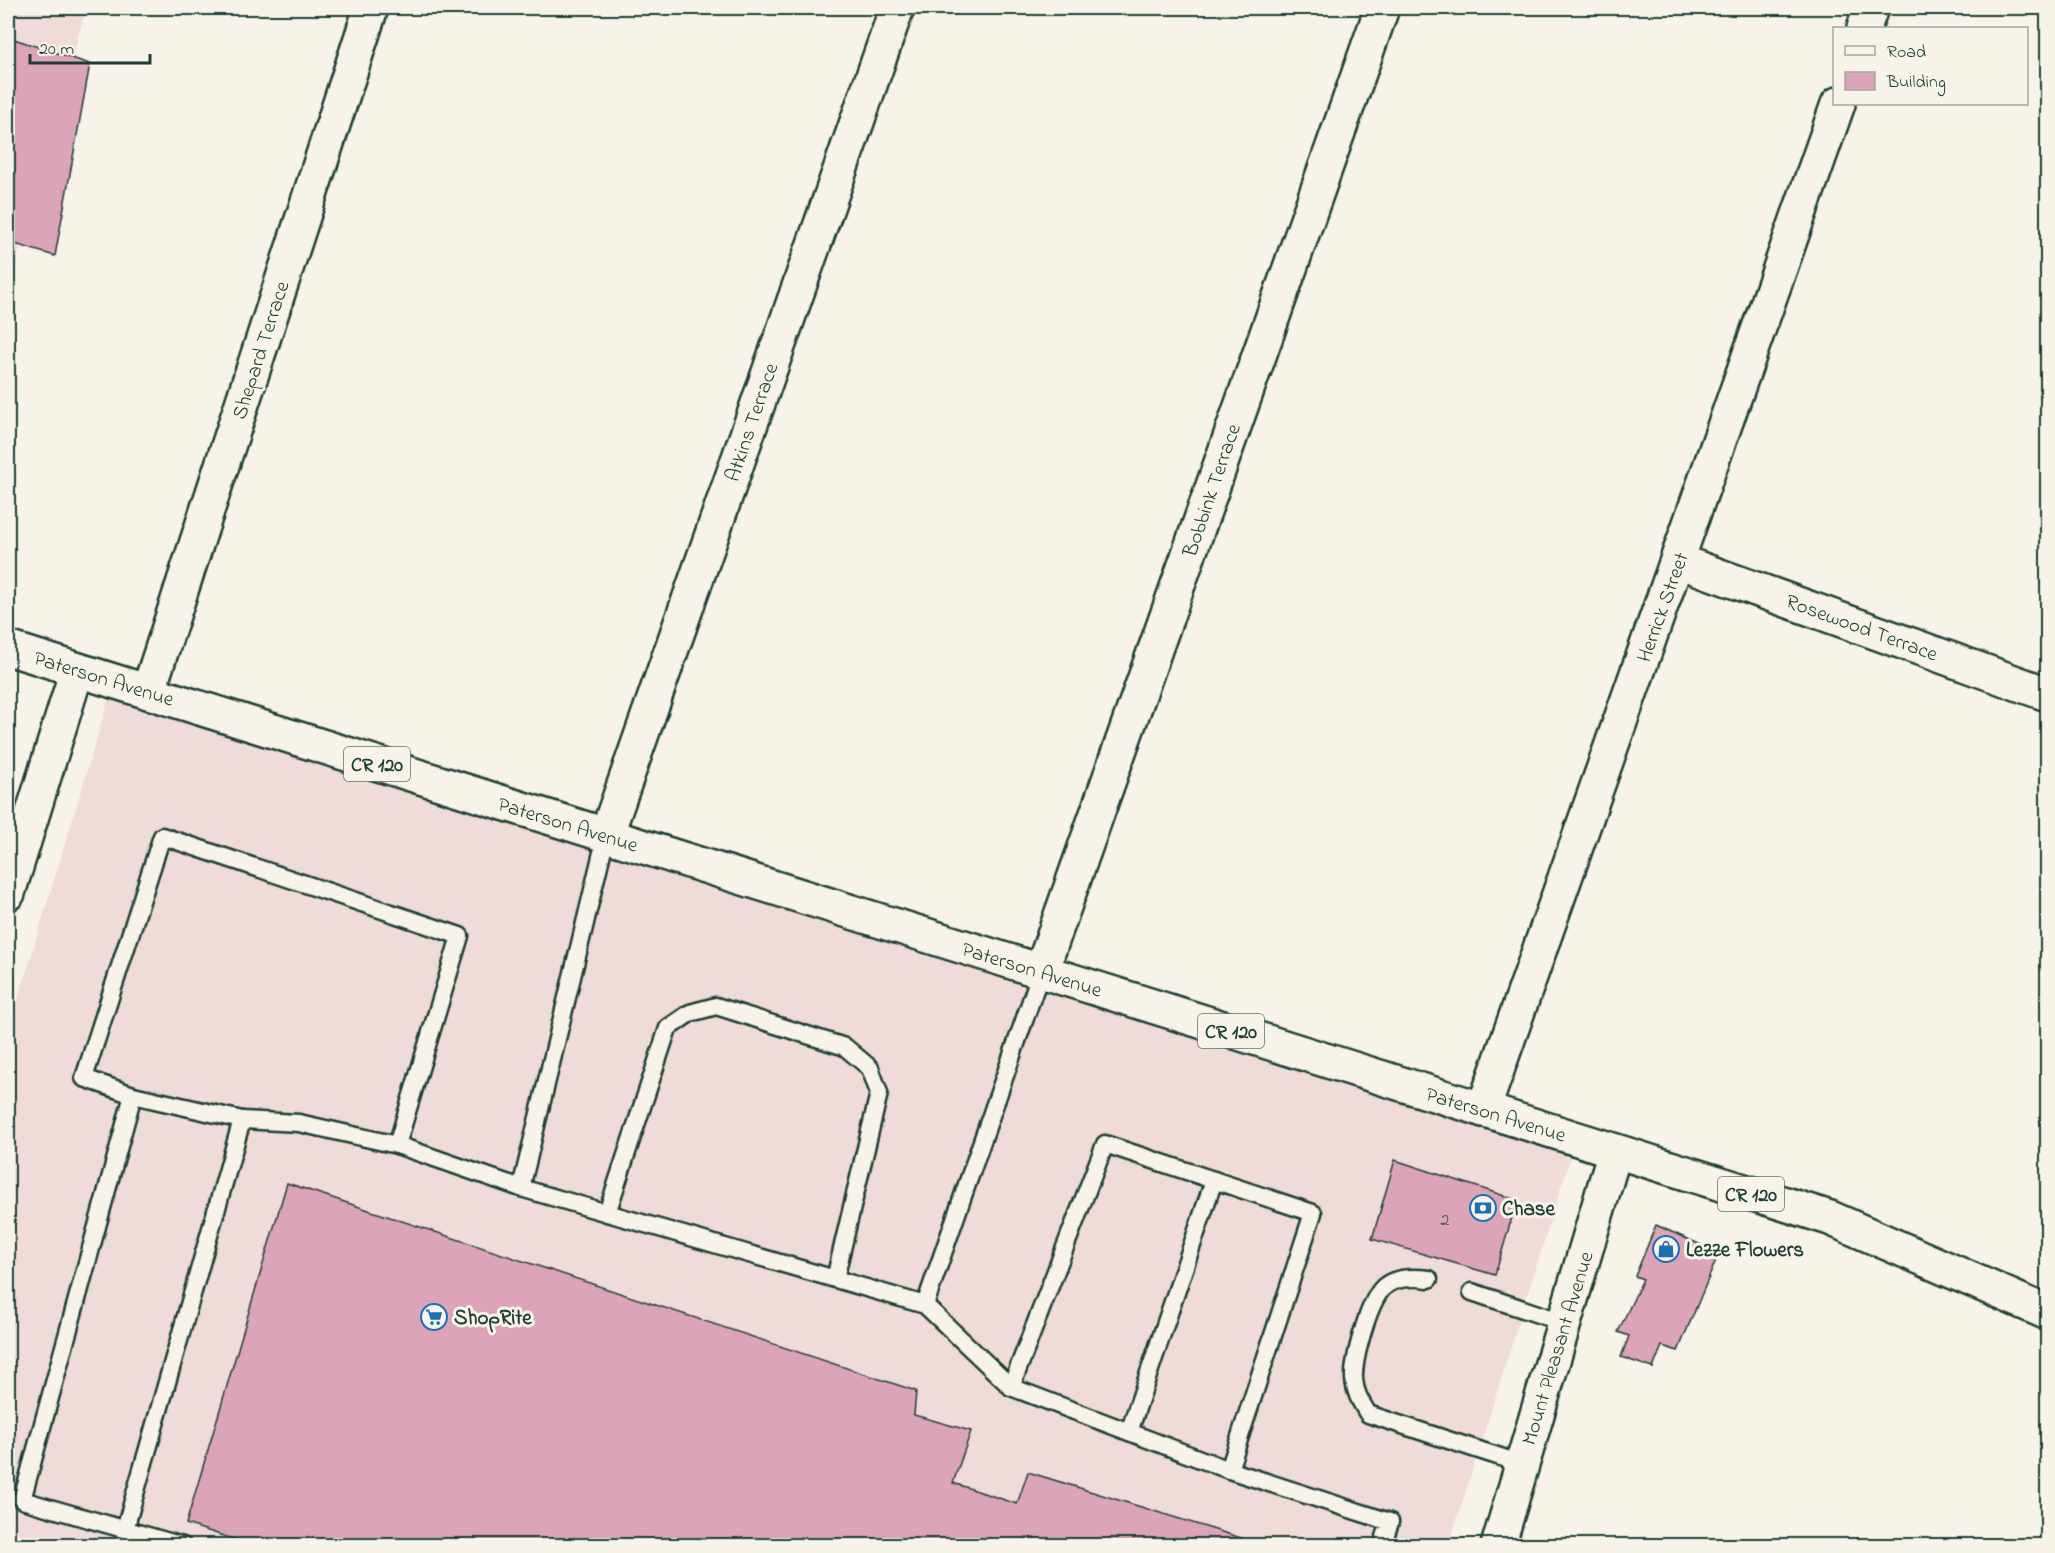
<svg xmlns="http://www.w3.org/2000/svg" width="2055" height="1553" viewBox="0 0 2055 1553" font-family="'Indie Flower',sans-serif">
<rect width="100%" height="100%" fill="#f7f3e8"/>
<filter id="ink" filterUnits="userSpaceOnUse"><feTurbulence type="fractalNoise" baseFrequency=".0167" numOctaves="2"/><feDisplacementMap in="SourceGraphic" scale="12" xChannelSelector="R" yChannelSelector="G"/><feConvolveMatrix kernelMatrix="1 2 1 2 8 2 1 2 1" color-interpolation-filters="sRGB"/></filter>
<g filter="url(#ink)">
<g fill="#efdbda">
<path d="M8 8H86L8 292Z"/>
<path d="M114 681 1576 1139 1449 1545 8 1546V1033Z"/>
</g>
<g fill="#dca4b8" stroke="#1f3d34" stroke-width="1.5">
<path d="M8 37 90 64 55 256 8 242Z"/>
<path d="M1395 1160 1517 1200 1495 1275 1372 1239Z"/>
<path d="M287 1183 916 1391 914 1415 971 1431 953 1483 1017 1504 1028 1472 1267 1546H255L186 1524Z"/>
<path d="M1656 1225 1719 1253 1678 1351 1662 1346 1653 1368 1621 1357 1629 1336 1618 1332 1643 1279 1635 1276Z"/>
</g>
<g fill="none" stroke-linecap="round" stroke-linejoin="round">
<defs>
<g id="service">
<path d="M242 1120 299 1123 397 1145"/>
<path d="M521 1188 606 836"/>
<path d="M607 1213 668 1028 690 1013 716 1006 845 1047 870 1068 879 1093 835 1279"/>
<path d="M1429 1279C1414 1277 1392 1276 1381 1290 1368 1306 1353 1359 1354 1379 1355 1393 1361 1402 1368 1414L1522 1464"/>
<path d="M1472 1292 1565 1323"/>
<path d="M925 1305 1041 972"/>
<path d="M1011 1387 1229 1470"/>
<path d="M1129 1432 1214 1180"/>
<path d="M125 1529 242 1120 133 1095"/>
<path d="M183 1546 22 1500 133 1095 84 1078 162 836 460 936 397 1145 521 1188 925 1305 1011 1387 1105 1144 1313 1213 1229 1470 1390 1522 1382 1546"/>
</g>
<g id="minor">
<path d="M1864 28 1871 8"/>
<path d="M1678 561 2047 694"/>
<path d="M148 692 371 8"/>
<path d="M606 836 897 8"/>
<path d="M8 893 77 670"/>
<path d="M1041 972 1382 8"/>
<path d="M1483 1110 1838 104"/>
<path d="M1498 1546 1615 1151"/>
</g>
<path id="primary" d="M8 648 1830 1218 2048 1313"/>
</defs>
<use href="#service" stroke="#1f3d34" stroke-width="21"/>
<use href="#minor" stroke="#1f3d34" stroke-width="38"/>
<use href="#primary" stroke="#1f3d34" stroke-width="38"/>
<use href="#service" stroke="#f7f3e8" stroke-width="16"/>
<use href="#minor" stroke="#f7f3e8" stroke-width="33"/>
<use href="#primary" stroke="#f7f3e8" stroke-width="33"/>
</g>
</g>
<defs>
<symbol id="bank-ring" viewBox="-11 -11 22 22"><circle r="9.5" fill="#f7f3e8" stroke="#1f6fb2" stroke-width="1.5"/><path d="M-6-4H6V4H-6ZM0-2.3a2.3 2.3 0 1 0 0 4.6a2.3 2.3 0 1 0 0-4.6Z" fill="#1f6fb2"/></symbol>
<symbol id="shop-ring" viewBox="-11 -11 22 22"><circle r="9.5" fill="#f7f3e8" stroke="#1f6fb2" stroke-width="1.5"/><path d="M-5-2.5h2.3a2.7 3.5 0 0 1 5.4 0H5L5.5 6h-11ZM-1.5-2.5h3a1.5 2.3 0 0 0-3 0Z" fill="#1f6fb2"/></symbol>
<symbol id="supermarket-ring" viewBox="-11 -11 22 22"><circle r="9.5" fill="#f7f3e8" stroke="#1f6fb2" stroke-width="1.5"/><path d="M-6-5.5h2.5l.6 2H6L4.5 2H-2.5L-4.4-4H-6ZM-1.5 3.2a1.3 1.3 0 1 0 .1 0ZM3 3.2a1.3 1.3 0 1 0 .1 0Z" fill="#1f6fb2"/></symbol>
</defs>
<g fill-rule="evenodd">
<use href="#bank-ring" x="1468" y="1193" width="30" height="30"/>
<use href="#shop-ring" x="1651" y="1234" width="30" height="30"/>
<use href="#supermarket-ring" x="419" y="1302" width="30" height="30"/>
</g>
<g text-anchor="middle" stroke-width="6" stroke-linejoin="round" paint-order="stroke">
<g font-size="18" fill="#4e5755">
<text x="1445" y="1225">2</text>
</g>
<g fill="#f7f3e8" stroke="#60746a" stroke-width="1.5">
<rect x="344" y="747" width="66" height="34" rx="4.5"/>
<rect x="1198" y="1014" width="66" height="34" rx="4.5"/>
<rect x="1718" y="1177" width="66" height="34" rx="4.5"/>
</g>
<g font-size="20" font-weight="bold" fill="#1f3d34">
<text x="377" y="771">CR 120</text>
<text x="1231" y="1038">CR 120</text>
<text x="1751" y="1201">CR 120</text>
</g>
<g font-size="21" fill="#1f3d34" stroke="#f7f3e8">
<text transform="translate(260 350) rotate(-72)" y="7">Shepard Terrace</text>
<text transform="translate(751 422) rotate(-71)" y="7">Atkins Terrace</text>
<text transform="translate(1211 490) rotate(-71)" y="7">Bobbink Terrace</text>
<text transform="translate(1662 607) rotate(-70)" y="7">Herrick Street</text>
<text transform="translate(1862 627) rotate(20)" y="7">Rosewood Terrace</text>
<text transform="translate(104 678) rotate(17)" y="7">Paterson Avenue</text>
<text transform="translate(568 824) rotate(17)" y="7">Paterson Avenue</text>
<text transform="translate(1032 969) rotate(17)" y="7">Paterson Avenue</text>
<text transform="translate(1496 1114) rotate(17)" y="7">Paterson Avenue</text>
<text transform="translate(1557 1348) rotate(-73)" y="7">Mount Pleasant Avenue</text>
</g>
<g font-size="21" font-weight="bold" fill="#1f3d34" stroke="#f7f3e8" text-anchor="start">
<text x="1502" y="1215">Chase</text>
<text x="1686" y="1256">Lezze Flowers</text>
<text x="454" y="1324">ShopRite</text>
</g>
</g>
<rect width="2055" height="1553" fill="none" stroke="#f7f3e8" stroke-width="30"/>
<rect x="15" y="15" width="2025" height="1523" fill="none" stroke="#1f3d34" stroke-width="2" filter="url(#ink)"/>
<rect x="1833" y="27" width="195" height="78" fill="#f7f3e8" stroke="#a1aaa0" stroke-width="1.5"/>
<rect x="1845" y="46" width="30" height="9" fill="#f7f3e8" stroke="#a1aaa0" stroke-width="1.5"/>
<text x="1887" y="57" font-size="18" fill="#1f3d34">Road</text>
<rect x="1845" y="72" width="30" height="18" fill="#dca4b8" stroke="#a1aaa0" stroke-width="1.5"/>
<text x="1887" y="87" font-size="18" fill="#1f3d34">Building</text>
<path d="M30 54v9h120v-9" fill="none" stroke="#1f3d34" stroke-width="3"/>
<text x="39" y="54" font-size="18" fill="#1f3d34" stroke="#f7f3e8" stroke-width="4.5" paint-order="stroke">20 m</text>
</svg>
